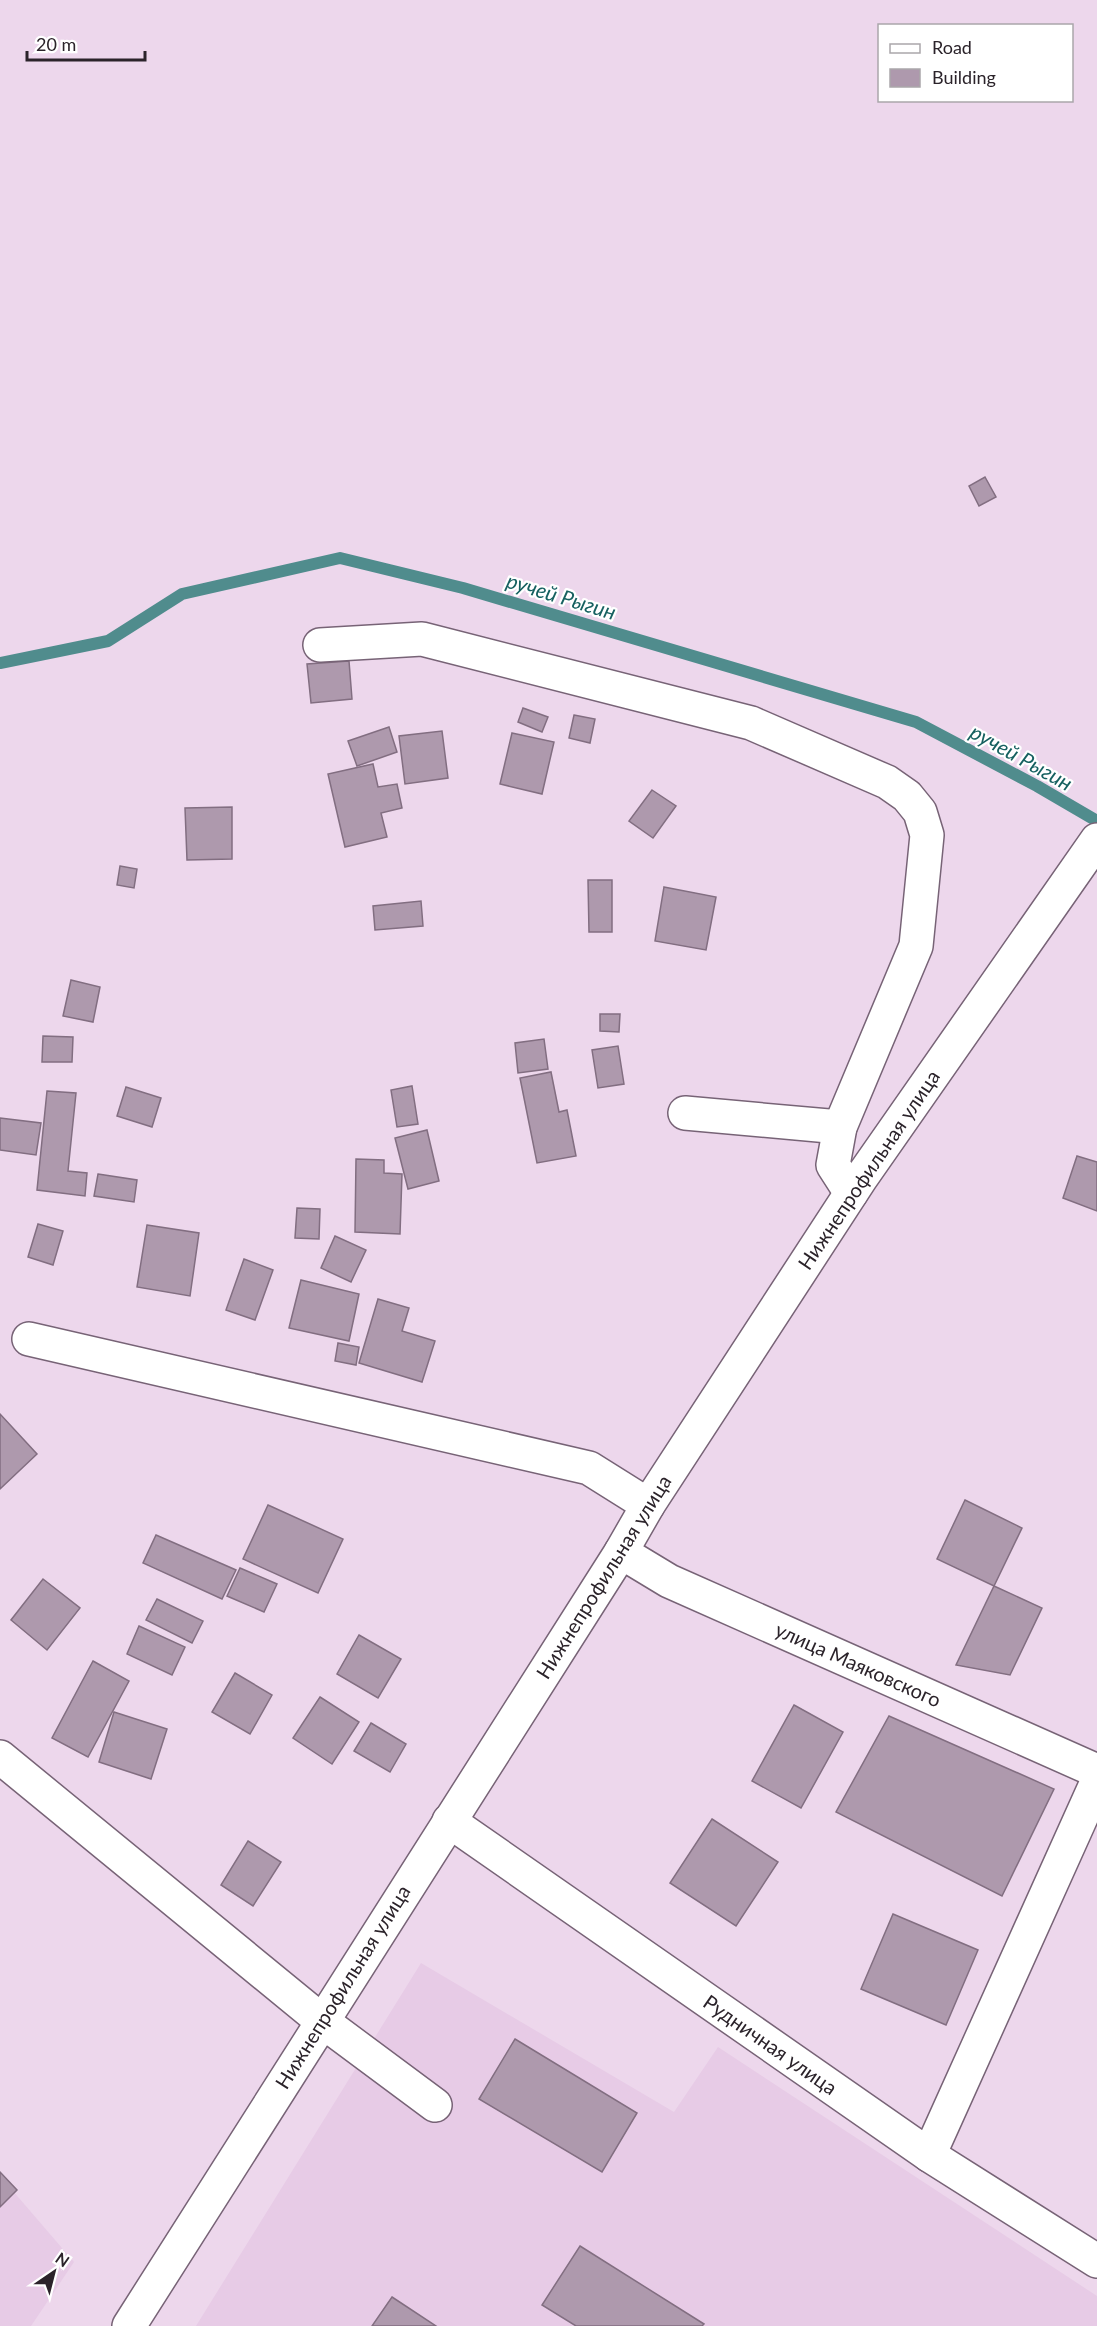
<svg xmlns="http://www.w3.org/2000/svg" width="1097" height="2326" viewBox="0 0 1097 2326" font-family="Lato,sans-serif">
<rect width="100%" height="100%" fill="#edd7ec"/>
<g fill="#e7cbe6">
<path d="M421 1963 674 2112 718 2047 1097 2296V2326H196Z"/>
<path d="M0 2176 74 2262 31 2326H0Z"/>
</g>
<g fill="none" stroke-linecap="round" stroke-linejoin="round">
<path stroke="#508c8d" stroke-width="12" d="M0 663 108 641 182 594 340 558 463 588 916 722 1037 786 1097 821"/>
</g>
<g fill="#ae99ad" stroke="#826e81" stroke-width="1.5">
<path d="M985 477 996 497 979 506 969 486Z"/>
<path d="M349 661 352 699 311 703 307 664Z"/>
<path d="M523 708 548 717 542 732 518 722Z"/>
<path d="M574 715 595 719 590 743 569 738Z"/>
<path d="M389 727 397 752 357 766 348 741Z"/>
<path d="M442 731 448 778 405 784 399 736Z"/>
<path d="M512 733 554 742 542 794 500 784Z"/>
<path d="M373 764 378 787 397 784 402 808 381 813 387 837 345 847 328 774Z"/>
<path d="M652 790 676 806 653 838 629 821Z"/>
<path d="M232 807V859L187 860 185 808Z"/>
<path d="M120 866 137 869 134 888 117 885Z"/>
<path d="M588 880H612V932H589Z"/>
<path d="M664 887 716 897 706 950 655 941Z"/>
<path d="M421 901 423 926 375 930 373 906Z"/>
<path d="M71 980 100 987 93 1022 63 1016Z"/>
<path d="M600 1014H620L619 1032 600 1031Z"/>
<path d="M43 1036 73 1037 72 1062H42Z"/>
<path d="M544 1039 548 1069 518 1073 515 1043Z"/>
<path d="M618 1046 624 1084 598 1088 592 1050Z"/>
<path d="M551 1072 559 1112 567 1110 576 1156 537 1163 520 1078Z"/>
<path d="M412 1086 418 1124 397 1127 391 1090Z"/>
<path d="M126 1087 161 1098 152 1127 117 1116Z"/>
<path d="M47 1091 76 1093 68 1171 87 1173 85 1196 37 1190Z"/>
<path d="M0 1118 41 1123 36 1155 0 1150Z"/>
<path d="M427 1130 439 1181 408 1189 395 1138Z"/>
<path d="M1077 1156 1097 1162V1211L1063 1198Z"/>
<path d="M356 1159 384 1160V1173L402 1174 400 1234 355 1232Z"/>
<path d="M98 1174 137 1180 134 1202 94 1196Z"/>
<path d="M297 1208 320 1209 319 1239 295 1238Z"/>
<path d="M38 1224 63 1231 53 1265 28 1257Z"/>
<path d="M147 1225 199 1233 190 1296 137 1287Z"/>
<path d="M335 1236 366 1250 351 1282 321 1268Z"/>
<path d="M244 1259 273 1270 255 1320 226 1310Z"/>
<path d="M301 1280 359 1294 349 1341 289 1328Z"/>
<path d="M378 1299 409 1308 402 1331 435 1341 422 1382 359 1363Z"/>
<path d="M338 1343 359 1347 356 1365 335 1361Z"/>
<path d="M0 1414 37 1454 0 1489Z"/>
<path d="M965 1500 1022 1528 994 1586 937 1559Z"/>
<path d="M268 1505 343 1539 318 1593 243 1559Z"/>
<path d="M156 1535 236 1570 222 1599 143 1563Z"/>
<path d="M240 1568 277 1584 264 1612 227 1596Z"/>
<path d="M43 1579 80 1608 47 1650 11 1620Z"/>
<path d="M994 1586 1042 1608 1010 1675 956 1665Z"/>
<path d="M157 1599 203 1621 192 1643 146 1620Z"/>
<path d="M139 1626 185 1647 172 1675 127 1654Z"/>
<path d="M359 1635 401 1659 378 1698 337 1674Z"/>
<path d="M93 1661 129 1681 88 1757 52 1738Z"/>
<path d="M235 1673 272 1695 250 1734 212 1712Z"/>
<path d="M320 1697 359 1722 332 1764 293 1738Z"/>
<path d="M794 1705 843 1732 801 1808 752 1781Z"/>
<path d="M114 1712 167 1729 151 1779 99 1762Z"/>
<path d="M889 1716 1054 1789 1002 1896 836 1812Z"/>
<path d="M371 1723 406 1744 390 1772 354 1751Z"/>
<path d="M712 1819 778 1862 736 1926 670 1883Z"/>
<path d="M248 1841 281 1862 253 1906 221 1885Z"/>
<path d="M893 1914 978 1950 946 2025 861 1989Z"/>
<path d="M515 2039 637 2113 602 2172 479 2099Z"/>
<path d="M0 2172 17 2190 0 2207Z"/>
<path d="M580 2246 704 2324 702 2326H576L542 2305Z"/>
<path d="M392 2297 436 2326H372Z"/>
</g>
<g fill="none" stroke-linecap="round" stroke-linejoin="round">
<defs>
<g id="minor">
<path d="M320 645 422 639 751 723 887 782 907 796 920 812 927 835 916 946 840 1127 833 1165 851 1193"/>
<path d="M685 1113 840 1127"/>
<path d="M29 1339 589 1468 648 1505"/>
<path d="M621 1552 669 1581 1097 1771"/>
<path d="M0 1757 322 2021 435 2105"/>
<path d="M449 1821 929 2155 1097 2261"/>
<path d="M929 2155 1097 1782"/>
<path d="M129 2326 621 1552 648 1505 861 1178 1097 840"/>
</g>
</defs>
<use href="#minor" stroke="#776376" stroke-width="36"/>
<use href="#minor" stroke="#fff" stroke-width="33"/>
</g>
<g text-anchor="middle" stroke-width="4.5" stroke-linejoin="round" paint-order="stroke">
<g font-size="20" fill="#2b232a" stroke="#fff">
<text transform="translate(869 1170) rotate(-56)" y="7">Нижнепрофильная улица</text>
<text transform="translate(604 1577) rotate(-58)" y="7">Нижнепрофильная улица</text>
<text transform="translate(858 1665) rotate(24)" y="7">улица Маяковского</text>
<text transform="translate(343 1987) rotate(-58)" y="7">Нижнепрофильная улица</text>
<text transform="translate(770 2045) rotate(35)" y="7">Рудничная улица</text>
</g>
<g font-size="21" font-style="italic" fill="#166060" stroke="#fff">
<text transform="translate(561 597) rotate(17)" y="7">ручей Рыгин</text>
<text transform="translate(1021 758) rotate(29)" y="7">ручей Рыгин</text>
</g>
</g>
<rect x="878" y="24" width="195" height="78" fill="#ffffff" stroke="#aaa7aa" stroke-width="1.5"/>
<rect x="890" y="44" width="30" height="9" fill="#ffffff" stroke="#aaa7aa" stroke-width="1.5"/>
<text x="932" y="54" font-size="18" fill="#2b232a">Road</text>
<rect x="890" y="69" width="30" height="18" fill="#ae99ad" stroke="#aaa7aa" stroke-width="1.5"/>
<text x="932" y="84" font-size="18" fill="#2b232a">Building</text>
<g transform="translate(54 2272) rotate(35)" stroke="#ffffff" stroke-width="4.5" paint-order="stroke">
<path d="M0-4.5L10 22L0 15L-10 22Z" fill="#2b232a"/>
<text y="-9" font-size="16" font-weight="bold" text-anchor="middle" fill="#2b232a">N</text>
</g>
<path d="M27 51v9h118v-9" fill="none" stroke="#2b232a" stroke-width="3"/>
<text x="36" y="51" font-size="18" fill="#2b232a" stroke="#ffffff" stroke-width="4.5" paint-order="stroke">20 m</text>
</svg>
